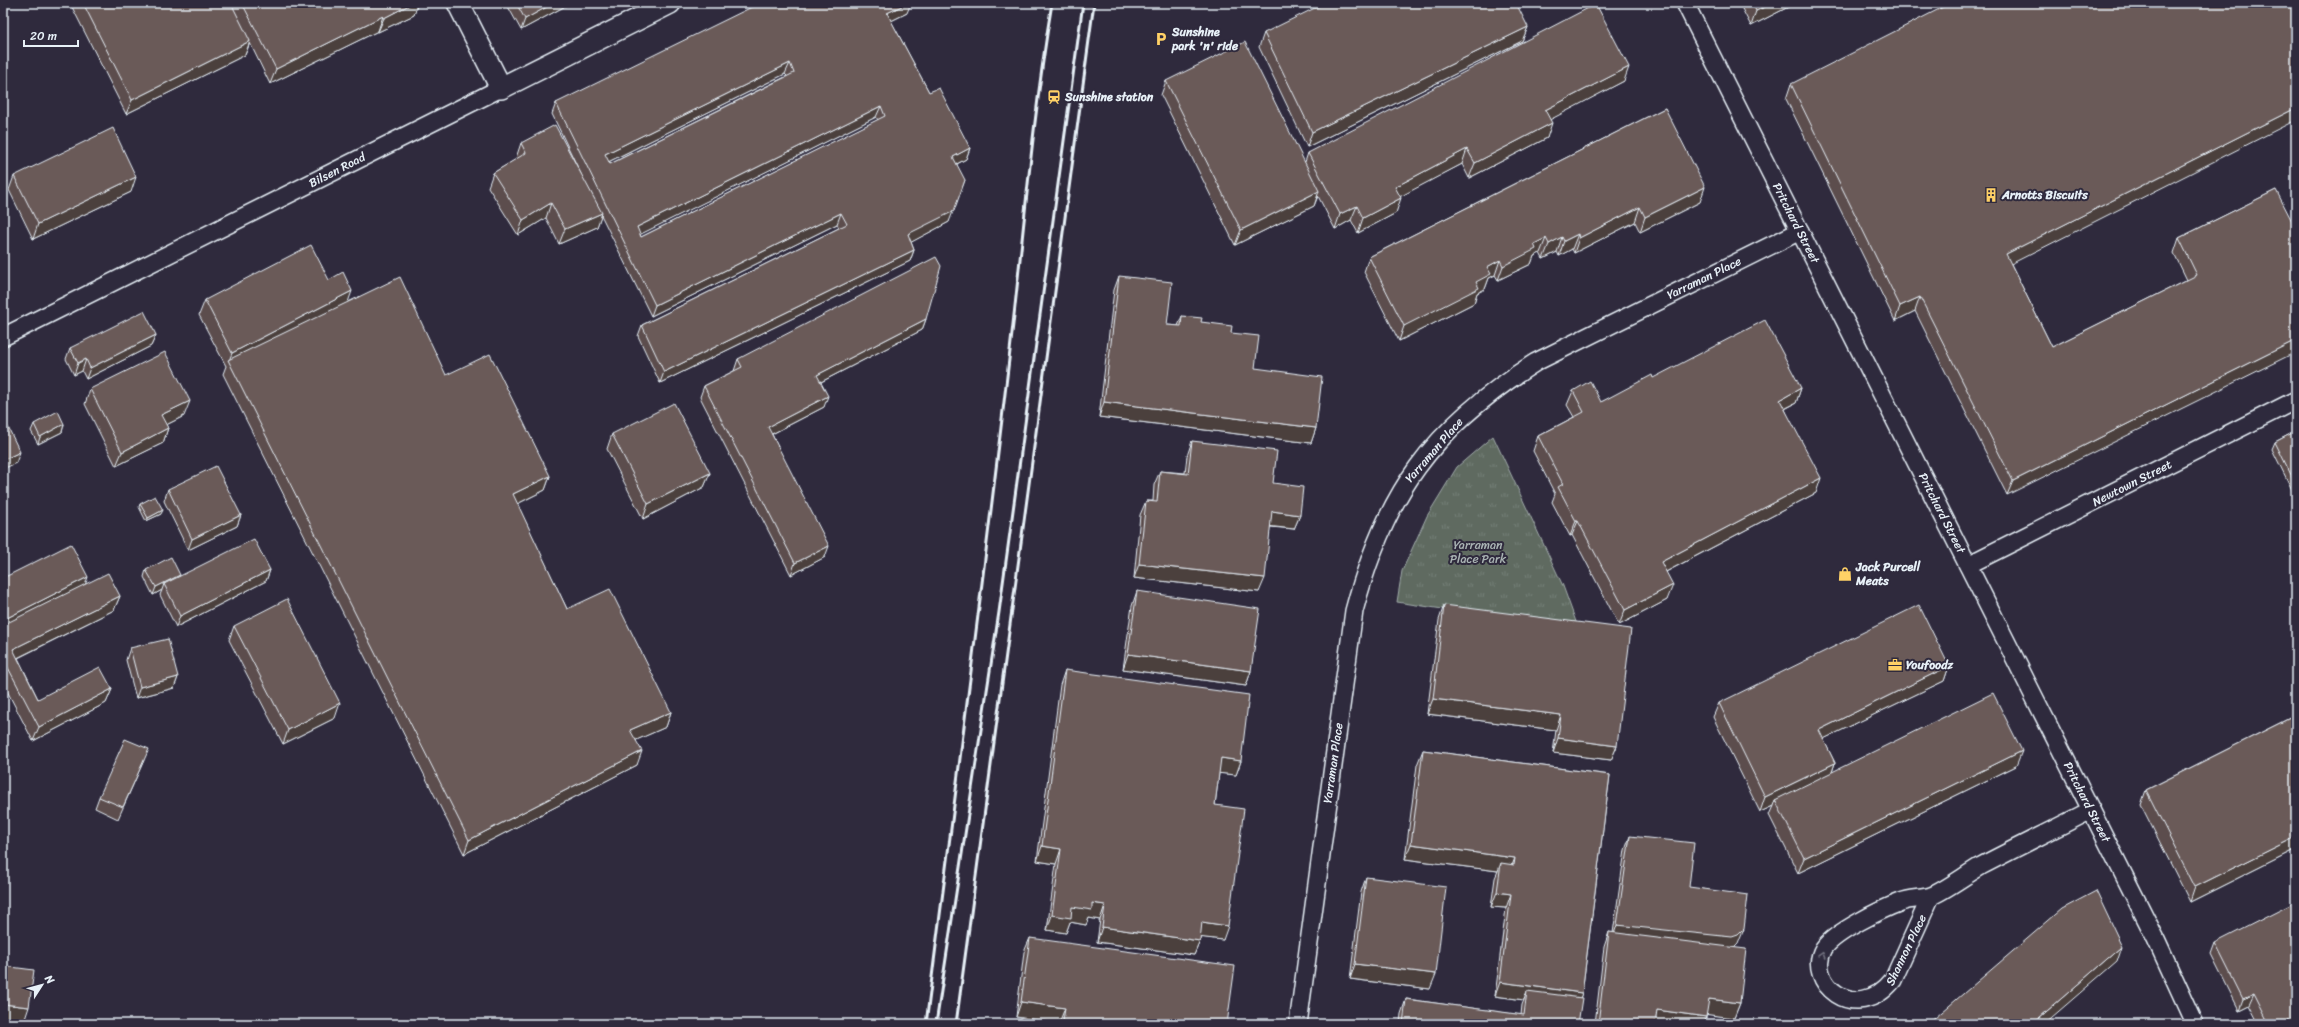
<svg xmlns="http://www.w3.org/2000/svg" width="2299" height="1027" viewBox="0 0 2299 1027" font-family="Sriracha,sans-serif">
<defs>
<pattern id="park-tufts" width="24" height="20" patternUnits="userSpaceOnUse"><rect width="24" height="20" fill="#5e6a60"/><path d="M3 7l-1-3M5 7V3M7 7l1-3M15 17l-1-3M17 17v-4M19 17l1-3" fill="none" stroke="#758078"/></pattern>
</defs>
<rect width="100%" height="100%" fill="#2f2a3d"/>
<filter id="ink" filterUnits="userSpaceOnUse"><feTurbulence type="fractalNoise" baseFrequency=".025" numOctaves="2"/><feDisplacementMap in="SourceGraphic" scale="8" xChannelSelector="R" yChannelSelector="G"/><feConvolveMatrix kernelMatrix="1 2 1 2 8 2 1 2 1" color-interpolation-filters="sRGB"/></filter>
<g filter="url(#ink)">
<path fill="url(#park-tufts)" stroke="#a3aeac" d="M1493 436 1563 586 1579 630 1397 602 1402 571 1427 516 1457 467Z"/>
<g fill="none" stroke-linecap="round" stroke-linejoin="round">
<defs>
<g id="minor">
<path d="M1685 3 2156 939 2195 1024"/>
<path d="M3 337 501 88"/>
<path d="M1968 565 2296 400"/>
<path d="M1931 896 1893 980C1855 1027 1804 981 1824 948 1835 932 1882 909 1901 902 1911 898 1922 899 1931 896 1944 891 1967 874 1981 866 2017 847 2055 829 2091 810"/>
<path d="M1298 1024 1354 611C1385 493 1432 428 1536 362L1800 231"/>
</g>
<path id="tertiary" d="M458 3 501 88 670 3"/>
</defs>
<use href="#minor" stroke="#e8f1f8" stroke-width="20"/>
<use href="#tertiary" stroke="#e8f1f8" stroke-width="24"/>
<use href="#minor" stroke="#2f2a3d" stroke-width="17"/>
<use href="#tertiary" stroke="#2f2a3d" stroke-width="21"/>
<g stroke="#e8f1f8" stroke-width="3">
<path d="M926 1024C955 797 985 569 1011 342 1024 229 1033 115 1052 3"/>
<path d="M936 1024 999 612 1083 3"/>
<path d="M956 1024 1094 3"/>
</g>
</g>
<g fill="#5c4d4d" stroke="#e8f1f8" fill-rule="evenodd">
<path d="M70 3H418L414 15 378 32V31L270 84 250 43 245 55 126 114Z"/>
<path d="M506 3H571L521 30Z"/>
<path d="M1739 3H1796L1751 26Z"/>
<path d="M907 13 891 21 929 92 970 148 966 159 957 164 949 222 911 242 914 250 910 261 660 383 638 336 642 325 839 228 837 224 651 316 601 215 597 227 559 244 546 218 518 235 488 187 493 173 517 159 516 158 521 143 581 174 552 114 556 103ZM785 74 787 76 610 164 608 162ZM876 117 878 120 641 237 640 234Z"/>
<path d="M1528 27 1522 41 1307 147 1259 47 1264 33Z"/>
<path d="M1166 81 1305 162 1308 153 1624 81 1550 119 1547 138 1469 178 1462 164 1400 196 1396 213 1358 233 1351 220 1335 229 1318 196 1314 206 1235 245 1161 95Z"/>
<path d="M1791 84 2011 264 2052 347 2187 280 2174 253 2179 238 2276 190 2007 495 1915 311 1895 321 1786 99Z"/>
<path d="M1665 108 1700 202 1640 232 1635 222 1574 253 1572 249 1559 256 1557 252 1543 259 1540 253 1534 256 1531 264 1498 280 1495 275 1489 278 1485 289 1477 293 1474 303 1399 341 1364 272 1369 257Z"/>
<path d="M14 176 131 192 33 239 9 190Z"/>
<path d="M1119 276 1167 325 1178 326 1182 316 1231 333 1255 368 1316 428 1311 443 1099 417 1114 290Z"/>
<path d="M329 280 348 302 446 375 550 476 545 490 517 504 567 609 671 712 666 727 636 740 637 765 464 854 223 374 226 366 199 315 205 300Z"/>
<path d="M926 319 922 330 821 382 824 407 772 434 825 557 791 575 700 397 704 386 734 371 738 359Z"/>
<path d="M156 335 151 346 86 379 82 371 74 375 66 359 70 348Z"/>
<path d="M1653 378 1801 388 1796 403 1785 409 1816 493 1666 572 1667 600 1619 625 1572 535 1570 536 1552 502 1555 494 1533 451 1538 436 1574 417 1567 405 1573 391 1601 402Z"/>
<path d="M90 389 184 416 166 425 168 428 163 443 116 466 85 404Z"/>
<path d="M34 424H64L62 432 38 444 31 431Z"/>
<path d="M2296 431V498L2272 449 2275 442Z"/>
<path d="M612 434 710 473 704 487 643 519 607 449Z"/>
<path d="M1192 441 1273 483 1300 515 1294 529 1270 527 1259 592 1134 578 1140 515 1146 501H1153L1154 485 1160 471 1185 473 1187 456Z"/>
<path d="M168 489 241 515 237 526 188 550 164 501Z"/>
<path d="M140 504 161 514 146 521 139 507Z"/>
<path d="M146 570 180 575 179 577 270 570 266 581 176 627 160 595 162 590 153 595 144 577Z"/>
<path d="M3 578 85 584 120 596 114 610 18 658 38 699 112 689 106 703 33 741 3 683Z"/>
<path d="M1137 591 1251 671 1246 686 1123 669 1132 606Z"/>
<path d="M1444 605 1617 746 1611 760 1553 753 1556 730 1427 714 1439 620Z"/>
<path d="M234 626 335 718 283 744 229 640Z"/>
<path d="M130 648 178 677 174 688 136 698 126 660Z"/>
<path d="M1949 666 1944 681 1823 739 1835 763 1832 772 2016 766 1798 873 1769 815 1773 806 1760 812 1713 717 1719 703Z"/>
<path d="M1065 670 1241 761 1236 775 1219 773 1215 805 1223 940 1200 937V941L1194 955 1097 942 1100 920 1089 918 1086 925 1070 922 1066 933 1047 930 1056 864 1037 861 1060 685Z"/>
<path d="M2296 715V849L2190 902 2141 805 2146 790Z"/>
<path d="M1423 750 1610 775 1582 993 1580 998 1578 1024H1400L1401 1014 1406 999 1521 1015 1522 1005 1524 1000 1495 996 1506 908 1491 907 1495 878 1498 871 1405 859 1417 765Z"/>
<path d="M144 760 118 819 95 808 99 797Z"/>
<path d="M1630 836 1689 887 1738 944 1734 948 1740 1003 1734 1018 1707 1014 1704 1024H1595L1604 947 1609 932 1613 933 1625 850Z"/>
<path d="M1366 877 1430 989 1350 979 1361 892Z"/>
<path d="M1030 938 1227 1024H1059V1023L1016 1017 1024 952Z"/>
<path d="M2215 943 2296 1024H2259L2249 1005 2239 1010 2211 954Z"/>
</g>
<g fill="#4b3f3e" stroke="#e8f1f8">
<path d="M413 3H418L414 15 378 32 384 18Z"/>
<path d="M554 3H571L521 30 525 19Z"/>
<path d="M908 3H911L907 13 883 25 887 13Z"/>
<path d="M1773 3H1796L1751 26 1756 11Z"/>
<path d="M383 16 378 31 270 84 276 69Z"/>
<path d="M1528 27 1522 41 1307 147 1312 132Z"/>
<path d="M250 41 245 55 126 114 132 100Z"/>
<path d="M790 63 785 74 600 166 605 154Z"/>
<path d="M1629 67 1624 81 1540 125 1545 110Z"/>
<path d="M881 106 876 117 633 238 637 227Z"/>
<path d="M2296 108V120L2001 269 2006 254Z"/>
<path d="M1552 123 1547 138 1469 178 1475 163Z"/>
<path d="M970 148 966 159 949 168 953 157Z"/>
<path d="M1467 149 1462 164 1390 202 1395 187Z"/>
<path d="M136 177 131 192 33 239 38 224Z"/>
<path d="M965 180 949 222 904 246 908 234Z"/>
<path d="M1705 187 1700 202 1640 232 1645 217Z"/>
<path d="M1319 191 1314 206 1235 245 1241 230Z"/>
<path d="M1401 198 1396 213 1358 233 1363 218Z"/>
<path d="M551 203 546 218 518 235 523 220Z"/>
<path d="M1357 206 1351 220 1335 229 1340 214Z"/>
<path d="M1640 207 1635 222 1574 253 1579 238Z"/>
<path d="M602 213 597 227 559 244 565 229Z"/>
<path d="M841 213 837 224 651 316 655 305Z"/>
<path d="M1578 234 1572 249 1559 256 1564 241Z"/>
<path d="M1562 237 1557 252 1543 259 1549 244Z"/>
<path d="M1546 238 1540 253 1534 256 1531 264 1498 280 1503 266 1534 244Z"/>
<path d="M914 250 910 261 660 383 664 372Z"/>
<path d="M1500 260 1495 275 1489 278 1485 289 1477 293 1474 303 1399 341 1404 326 1487 267Z"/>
<path d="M352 291 347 305 229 361 232 353Z"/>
<path d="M1920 297 1915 311 1895 321 1900 306Z"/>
<path d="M926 319 922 330 813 386 817 375Z"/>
<path d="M156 335 151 346 86 379 90 368Z"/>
<path d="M2296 340V352L2007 495 2013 481Z"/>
<path d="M86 359 82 371 74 375 78 363Z"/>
<path d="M1801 388 1796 403 1774 414 1780 400Z"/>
<path d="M828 396 824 407 764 438 768 427Z"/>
<path d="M190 401 184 416 156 430 161 415Z"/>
<path d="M1104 402 1316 428 1311 443 1099 417Z"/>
<path d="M64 424 62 432 38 444 40 437Z"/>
<path d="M168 428 163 443 116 466 122 452Z"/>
<path d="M20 452 16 463 3 469V460Z"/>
<path d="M710 473 704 487 643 519 648 504Z"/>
<path d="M550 476 545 490 507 509 513 494Z"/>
<path d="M1821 478 1816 493 1656 577 1661 562Z"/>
<path d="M163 510 161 514 146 521 148 518Z"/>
<path d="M1272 511 1300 515 1294 529 1266 526Z"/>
<path d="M241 515 237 526 188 550 192 539Z"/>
<path d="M1576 521H1578L1572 535 1570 536Z"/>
<path d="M829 546 825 557 791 575 795 563Z"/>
<path d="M1139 564 1265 578 1259 592 1134 578Z"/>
<path d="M270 570 266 581 176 627 180 616Z"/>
<path d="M180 575 177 582 164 584 162 590 153 595 156 587Z"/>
<path d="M88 577 84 588 3 629V620Z"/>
<path d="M1673 585 1667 600 1619 625 1625 610Z"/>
<path d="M120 596 114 610 7 663 13 649Z"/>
<path d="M1128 654 1251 671 1246 686 1123 669Z"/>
<path d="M1949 666 1944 681 1813 744 1819 730Z"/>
<path d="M178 677 174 688 136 698 140 687Z"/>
<path d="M112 689 106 703 33 741 39 727Z"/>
<path d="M1433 699 1561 715 1556 730 1427 714Z"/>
<path d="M340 703 335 718 283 744 288 730Z"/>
<path d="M671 712 666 727 625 745 630 730Z"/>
<path d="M1558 738 1617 746 1611 760 1553 753Z"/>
<path d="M642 751 637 765 464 854 469 840Z"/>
<path d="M2022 751 2016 766 1798 873 1804 858Z"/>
<path d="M1221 758 1241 761 1236 775 1216 773Z"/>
<path d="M1835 763 1830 778 1775 800 1773 806 1760 812 1765 797Z"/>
<path d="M2296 837V849L2190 902 2195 887Z"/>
<path d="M1411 844 1515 858 1509 873 1501 863 1498 871 1405 859Z"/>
<path d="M1042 846 1061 849 1056 864 1037 861Z"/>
<path d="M1497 892 1511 894 1506 908 1491 907Z"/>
<path d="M1092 903 1105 905 1100 920 1089 918 1086 925 1070 922 1066 933 1047 930 1052 915 1072 907Z"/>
<path d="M1202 922 1228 926 1223 940 1197 937Z"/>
<path d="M1617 925 1744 929 1738 944 1732 950 1612 940Z"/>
<path d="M1102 927 1200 941 1194 955 1097 942Z"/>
<path d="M2122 946 2117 961 2044 1024H2032Z"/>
<path d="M1355 964 1436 974 1430 989 1350 979Z"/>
<path d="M1500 982 1582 993 1577 1007 1527 991 1524 1000 1495 996Z"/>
<path d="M2254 994 2249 1005 2239 1010 2243 999Z"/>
<path d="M1709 999 1740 1003 1734 1018 1703 1014Z"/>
<path d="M1021 1002 1065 1008 1059 1023 1016 1017Z"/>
<path d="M3 1004 29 1007 24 1022 3 1019Z"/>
<path d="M1657 1010 1706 1017 1704 1024H1652Z"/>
<path d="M2296 1016V1024H2279Z"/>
<path d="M1063 1021 1085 1024H1062Z"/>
<path d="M1633 1022 1648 1024H1632Z"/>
</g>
<g fill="#6b5a59" stroke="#e8f1f8" fill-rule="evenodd">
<path d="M83 3H231L250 41 132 100Z"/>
<path d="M242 3H413L384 18 383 16 276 69Z"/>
<path d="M516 3H554L525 19Z"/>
<path d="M760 3H908L887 13 929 92 939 88 970 148 953 157 965 180 954 211 908 234 914 250 664 372 642 325 847 224 841 213 655 305 556 103ZM790 63 794 73 610 164 605 154ZM881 106 885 116 641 237 637 227Z"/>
<path d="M1325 3H1516L1528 27 1312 132 1264 33Z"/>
<path d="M1752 3H1773L1756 11Z"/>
<path d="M1951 3H2296V108L2006 254 2052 347 2197 275 2179 238 2276 190 2296 229V340L2013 481 1920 297 1900 306 1791 84Z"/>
<path d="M1596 4 1629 67 1545 110 1552 123 1475 163 1467 149 1395 187 1401 198 1363 218 1357 206 1340 214 1308 153Z"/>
<path d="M1245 42 1319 191 1241 230 1166 81Z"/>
<path d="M1665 108 1705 187 1645 217 1640 207 1579 238 1578 234 1564 241 1562 237 1549 244 1546 238 1534 244 1536 249 1503 266 1500 260 1487 267 1491 274 1476 282 1479 288 1404 326 1369 257Z"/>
<path d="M555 125 602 213 565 229 551 203 523 220 493 173 526 153 521 143Z"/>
<path d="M113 128 136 177 38 224 14 176Z"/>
<path d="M311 245 329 280 343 272 352 291 232 353 205 300Z"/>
<path d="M936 257 941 266 926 319 817 375 828 396 768 427 829 546 795 563 704 386 742 367 738 359Z"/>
<path d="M1119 276 1172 282 1167 325 1181 326 1182 316 1202 318 1201 322 1232 326 1231 333 1259 336 1255 368 1322 377 1316 428 1104 402Z"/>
<path d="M400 277 446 375 490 354 550 476 513 494 567 609 610 589 671 712 630 730 642 751 469 840 228 360Z"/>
<path d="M144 311 156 335 90 368 86 359 78 363 70 348Z"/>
<path d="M1765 320 1801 388 1780 400 1821 478 1661 562 1673 585 1625 610 1578 521H1576L1558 487 1563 484 1538 436 1584 412 1573 391 1590 381 1601 402 1652 375 1653 378Z"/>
<path d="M165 352 190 401 161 415 168 428 122 452 90 389Z"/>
<path d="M674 403 710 473 648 504 612 434Z"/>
<path d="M58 411 64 424 40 437 34 424Z"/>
<path d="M6 423 20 452 3 460V425Z"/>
<path d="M2296 431V485L2275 442Z"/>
<path d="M1192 441 1277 451 1273 483 1303 487 1300 515 1272 511 1265 578 1139 564 1146 501 1157 502 1160 471 1188 474Z"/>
<path d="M216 466 241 515 192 539 168 489Z"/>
<path d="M155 496 163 510 148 518 140 504Z"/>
<path d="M254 539 270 570 180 616 164 584Z"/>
<path d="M71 544 88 577 3 620V578Z"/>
<path d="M171 557 180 575 156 587 146 570Z"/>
<path d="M108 573 120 596 13 649 38 699 100 667 112 689 39 727 3 658V625Z"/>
<path d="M1137 591 1260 609 1251 671 1128 654Z"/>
<path d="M287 599 340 703 288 730 234 626Z"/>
<path d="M1444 605 1631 629 1617 746 1558 738 1561 715 1433 699Z"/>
<path d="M1919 605 1949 666 1819 730 1835 763 1765 797 1719 703Z"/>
<path d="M168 639 178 677 140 687 130 648Z"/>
<path d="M1065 670 1249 695 1241 761 1221 758 1215 805 1244 809 1228 926 1202 922 1200 941 1102 927 1105 905 1092 903V910L1072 907 1071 918 1052 915 1061 849 1042 846Z"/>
<path d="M1993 693 2022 751 1804 858 1775 800Z"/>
<path d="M2296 715V837L2195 887 2146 790Z"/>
<path d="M125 739 149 749 123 807 99 797Z"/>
<path d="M1423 750 1610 775 1582 993 1500 982 1511 894 1497 892 1501 863 1514 865 1515 858 1411 844Z"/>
<path d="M1630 836 1694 843 1689 887 1748 895 1744 929 1738 935 1732 937 1617 925Z"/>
<path d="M1366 877 1446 887 1436 974 1355 964Z"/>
<path d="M2096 891 2122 946 2032 1024H1928L2062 909Z"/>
<path d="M2296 902V1016L2279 1024H2269L2254 994 2243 999 2215 943Z"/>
<path d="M1609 932 1746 949 1740 1003 1709 999 1706 1017 1657 1010 1655 1024H1648L1633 1022V1024H1598Z"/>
<path d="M1030 938 1235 966 1227 1024H1085L1063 1021 1065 1008 1021 1002Z"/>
<path d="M3 966 34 970 29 1007 3 1004Z"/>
<path d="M1527 991 1582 998 1578 1024H1403L1406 999 1524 1015Z"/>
</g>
<defs><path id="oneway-chevron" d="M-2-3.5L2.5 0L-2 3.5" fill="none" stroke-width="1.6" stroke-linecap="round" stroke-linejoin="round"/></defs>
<use stroke="#70707e" href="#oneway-chevron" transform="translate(1822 955) rotate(-73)"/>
</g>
<defs>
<symbol id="parking-bare" viewBox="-9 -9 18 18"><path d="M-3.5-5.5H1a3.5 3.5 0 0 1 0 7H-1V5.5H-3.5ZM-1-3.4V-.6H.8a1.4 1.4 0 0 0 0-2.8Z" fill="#ffd166" stroke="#2f2a3d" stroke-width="2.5" paint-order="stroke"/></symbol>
<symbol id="station-bare" viewBox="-9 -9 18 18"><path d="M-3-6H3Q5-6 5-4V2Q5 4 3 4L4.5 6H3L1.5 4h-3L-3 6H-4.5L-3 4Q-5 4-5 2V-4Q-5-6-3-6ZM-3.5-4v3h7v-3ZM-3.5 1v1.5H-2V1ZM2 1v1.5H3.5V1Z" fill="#ffd166" stroke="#2f2a3d" stroke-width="2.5" paint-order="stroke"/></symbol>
<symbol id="building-bare" viewBox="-9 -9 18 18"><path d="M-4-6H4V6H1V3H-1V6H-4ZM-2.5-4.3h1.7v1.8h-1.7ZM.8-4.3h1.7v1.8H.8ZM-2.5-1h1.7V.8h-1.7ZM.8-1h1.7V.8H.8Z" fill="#ffd166" stroke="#2f2a3d" stroke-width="2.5" paint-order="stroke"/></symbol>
<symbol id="shop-bare" viewBox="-9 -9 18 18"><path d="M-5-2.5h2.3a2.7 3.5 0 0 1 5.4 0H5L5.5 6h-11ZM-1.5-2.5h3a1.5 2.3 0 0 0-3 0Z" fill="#ffd166" stroke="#2f2a3d" stroke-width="2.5" paint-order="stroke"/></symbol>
<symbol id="office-bare" viewBox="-9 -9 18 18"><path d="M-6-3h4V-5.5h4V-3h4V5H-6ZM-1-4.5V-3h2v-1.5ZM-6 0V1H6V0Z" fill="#ffd166" stroke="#2f2a3d" stroke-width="2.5" paint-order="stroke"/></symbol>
</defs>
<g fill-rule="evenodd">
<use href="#parking-bare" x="1151" y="29" width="20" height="20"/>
<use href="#station-bare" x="1044" y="87" width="20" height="20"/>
<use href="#building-bare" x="1981" y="185" width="20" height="20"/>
<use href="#shop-bare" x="1835" y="564" width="20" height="20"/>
<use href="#office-bare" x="1885" y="655" width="20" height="20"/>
</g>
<g text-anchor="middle" stroke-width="4" stroke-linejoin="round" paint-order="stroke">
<g font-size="12" font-weight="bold" fill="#e8f1f8" stroke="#2f2a3d" text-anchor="start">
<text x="1172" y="36">Sunshine<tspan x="1172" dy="14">park 'n' ride</tspan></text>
<text x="1065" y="101">Sunshine station</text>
<text x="2002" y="199">Arnotts Biscuits</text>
<text x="1856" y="571">Jack Purcell<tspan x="1856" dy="14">Meats</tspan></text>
<text x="1906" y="669">Youfoodz</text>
</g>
<g font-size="12" fill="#e8f1f8" stroke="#2f2a3d">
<text transform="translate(337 170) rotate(-27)" y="4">Bilsen Road</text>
<text transform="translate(1796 223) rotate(63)" y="4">Pritchard Street</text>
<text transform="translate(1704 278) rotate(-26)" y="4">Yarraman Place</text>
<text transform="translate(1434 450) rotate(-49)" y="4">Yarraman Place</text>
<text transform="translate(2132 483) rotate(-27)" y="4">Newtown Street</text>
<text transform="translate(1942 513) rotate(63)" y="4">Pritchard Street</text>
<text transform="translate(1333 763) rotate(-82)" y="4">Yarraman Place</text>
<text transform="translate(2087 802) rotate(63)" y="4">Pritchard Street</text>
<text transform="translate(1906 950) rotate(-64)" y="4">Shannon Place</text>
</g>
<g font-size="12" fill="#aab4b4" stroke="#2f2a3d">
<text x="1478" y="549">Yarraman<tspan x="1478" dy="14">Place Park</tspan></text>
</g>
</g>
<rect width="2299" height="1027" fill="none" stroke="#2f2a3d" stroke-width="16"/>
<rect x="8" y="8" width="2283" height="1011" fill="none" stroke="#e8f1f8" stroke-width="1.5" filter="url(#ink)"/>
<g transform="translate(42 985) rotate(54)" stroke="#2f2a3d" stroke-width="3" paint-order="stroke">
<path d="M0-3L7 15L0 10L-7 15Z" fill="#e8f1f8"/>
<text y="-6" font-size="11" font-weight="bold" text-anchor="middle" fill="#e8f1f8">N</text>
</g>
<path d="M24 40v6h54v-6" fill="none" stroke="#e8f1f8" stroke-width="2"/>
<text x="30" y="40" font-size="12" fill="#e8f1f8" stroke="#2f2a3d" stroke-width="3" paint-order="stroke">20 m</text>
</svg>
